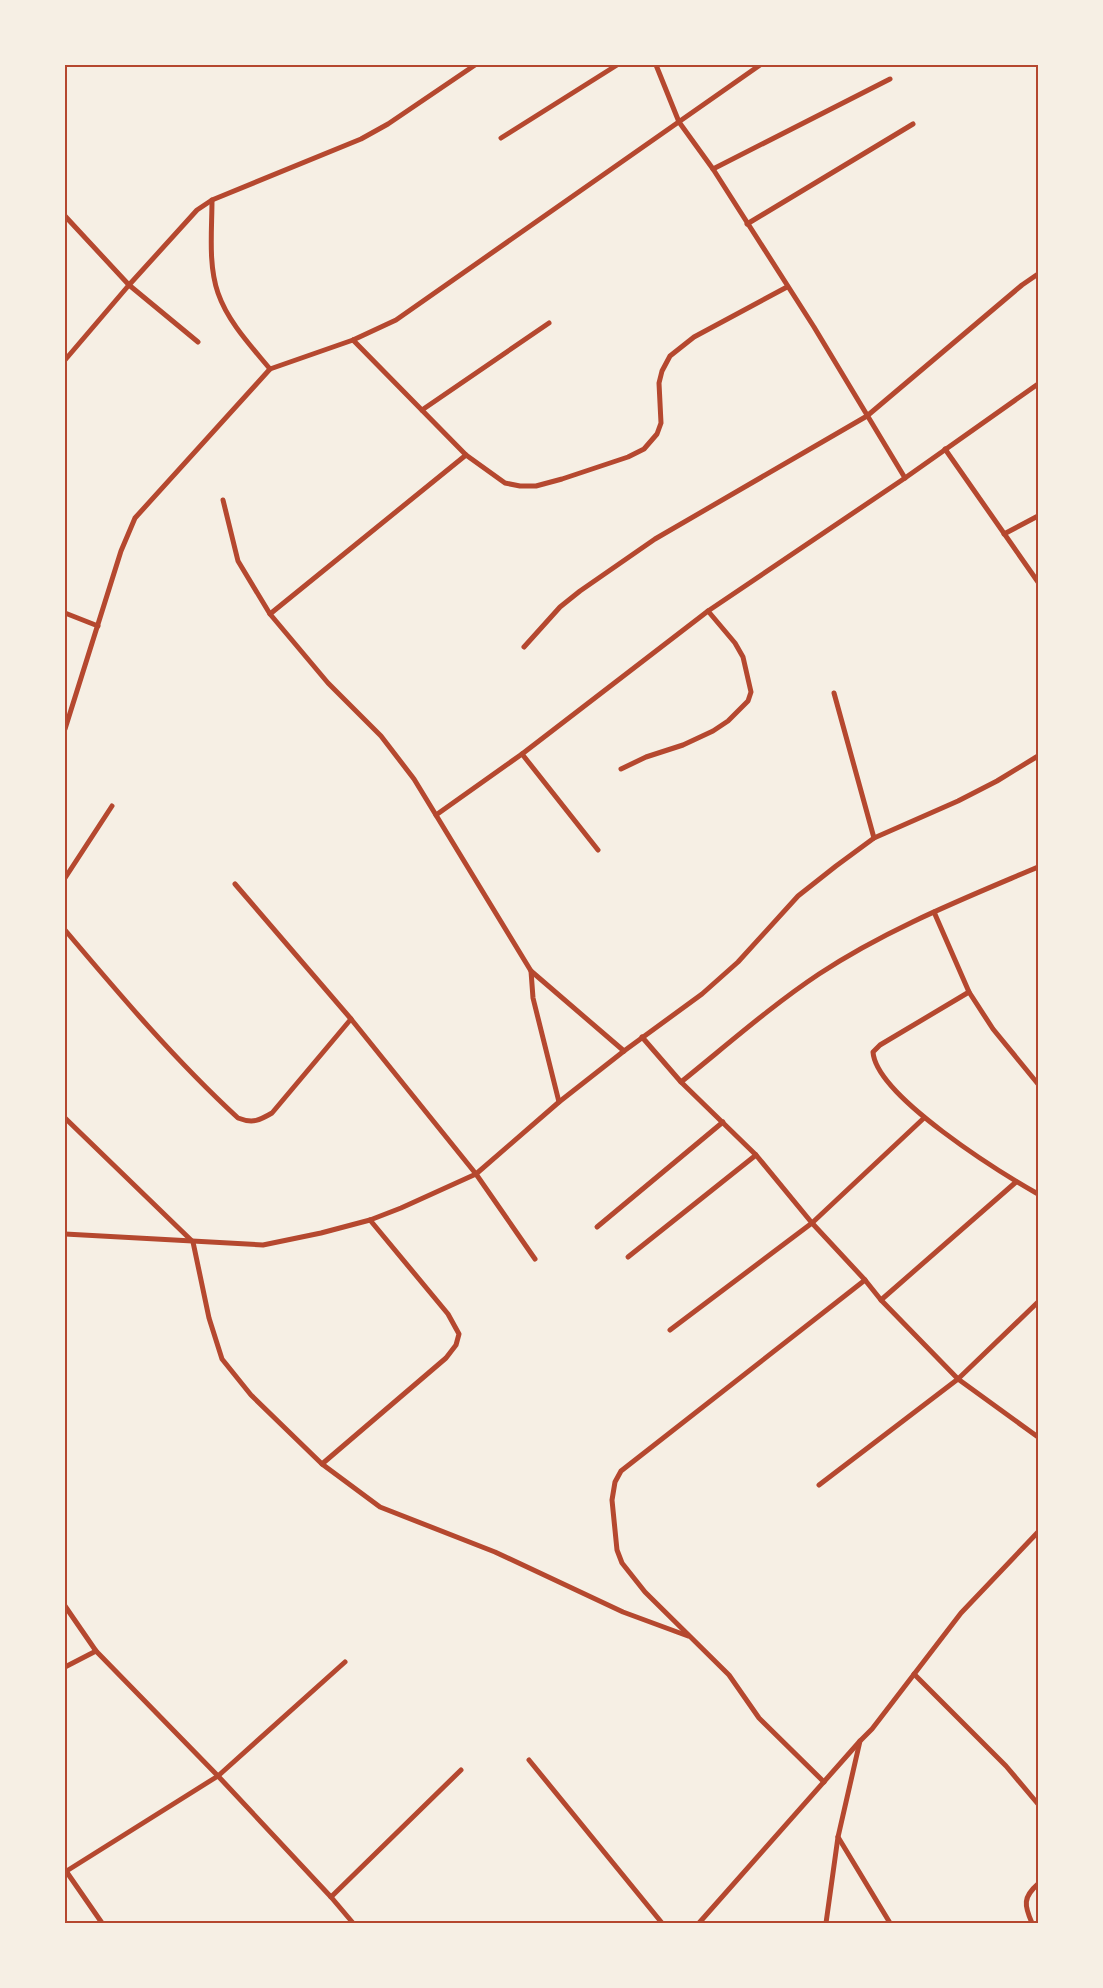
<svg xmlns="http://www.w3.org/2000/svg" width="1103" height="1988" viewBox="0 0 1103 1988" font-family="'IBM Plex Sans',sans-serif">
<rect width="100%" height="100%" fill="#f6efe4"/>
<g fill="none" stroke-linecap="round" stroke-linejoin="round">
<g stroke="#b5482f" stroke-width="5">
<path d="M656 65 679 122 713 169 814 327 905 478"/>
<path d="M501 138 617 65"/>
<path d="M713 169 890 79"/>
<path d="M212 200C212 230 208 264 218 293 228 322 251 346 270 369"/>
<path d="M65 216 129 285 198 342"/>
<path d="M747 224 913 124"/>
<path d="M353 340 466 455 505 483 520 486H536L562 479 628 457 644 449 657 434 661 423 659 383 662 371 670 356 694 337 787 287"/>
<path d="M65 360 129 285 197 210 212 200 361 139 388 124 475 65"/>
<path d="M422 410 549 323"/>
<path d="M945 449 1038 582"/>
<path d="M223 500 238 561 270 614 328 683 381 736 414 779 531 971 624 1051"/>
<path d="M1004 534 1038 516"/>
<path d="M65 613 98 626"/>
<path d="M270 614 466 455"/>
<path d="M524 647 560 607 580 591 655 539 867 416 1022 285 1038 274"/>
<path d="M834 693 874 838"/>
<path d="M65 729 121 551 135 518 270 369 353 340 396 320 760 65"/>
<path d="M522 754 598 850"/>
<path d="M621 769 646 757 683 745 713 731 728 721 748 701 751 692 743 657 735 643 708 611"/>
<path d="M436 815 522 754 708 611 905 478 1038 384"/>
<path d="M65 878 112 806"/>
<path d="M235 884 351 1019 476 1174 535 1259"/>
<path d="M934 912 969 992 993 1029 1038 1084"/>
<path d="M65 930C120 995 175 1060 238 1118 253 1124 260 1120 272 1113L351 1019"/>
<path d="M531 971 533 998 559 1102"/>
<path d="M969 992 880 1045 873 1052C876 1096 1001 1173 1038 1194"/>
<path d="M642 1037 681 1082 756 1155 812 1223 865 1280 881 1300 958 1379 1038 1437"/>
<path d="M681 1082C727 1045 771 1006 819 974 887 929 963 899 1038 867"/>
<path d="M65 1118 193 1242 209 1318 222 1359 251 1395 322 1464 380 1507 495 1552 623 1612 688 1636"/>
<path d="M597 1227 723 1122"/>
<path d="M65 1234 263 1245 321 1233 370 1220 401 1208 476 1174 559 1102 624 1051 702 994 738 962 798 896 836 866 874 838 958 801 997 781 1038 756"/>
<path d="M628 1257 756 1155"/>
<path d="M881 1300 1016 1182"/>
<path d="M670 1330 812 1223 924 1118"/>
<path d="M322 1464 446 1358 456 1345 459 1334 448 1314 370 1220"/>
<path d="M819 1485 958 1379 1038 1302"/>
<path d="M65 1606 96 1651 218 1776 331 1897 353 1923"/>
<path d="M65 1667 96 1651"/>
<path d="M914 1674 1006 1766 1038 1804"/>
<path d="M529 1760 662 1923"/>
<path d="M824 1782 759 1718 729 1675 645 1592 622 1563 617 1550 612 1500 615 1482 621 1471 865 1280"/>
<path d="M838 1837 890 1923"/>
<path d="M66 1871 102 1923"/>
<path d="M65 1872 218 1776 345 1662"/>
<path d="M331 1897 461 1770"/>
<path d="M699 1923 860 1741"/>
<path d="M826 1923 838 1837 860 1741 872 1729 961 1613 1038 1532"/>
<path d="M1032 1923C1024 1905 1023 1897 1038 1884"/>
</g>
</g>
<rect width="1103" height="1988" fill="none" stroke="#f6efe4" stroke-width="132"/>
<rect x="66" y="66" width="971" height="1856" fill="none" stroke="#b5482f" stroke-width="2"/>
</svg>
